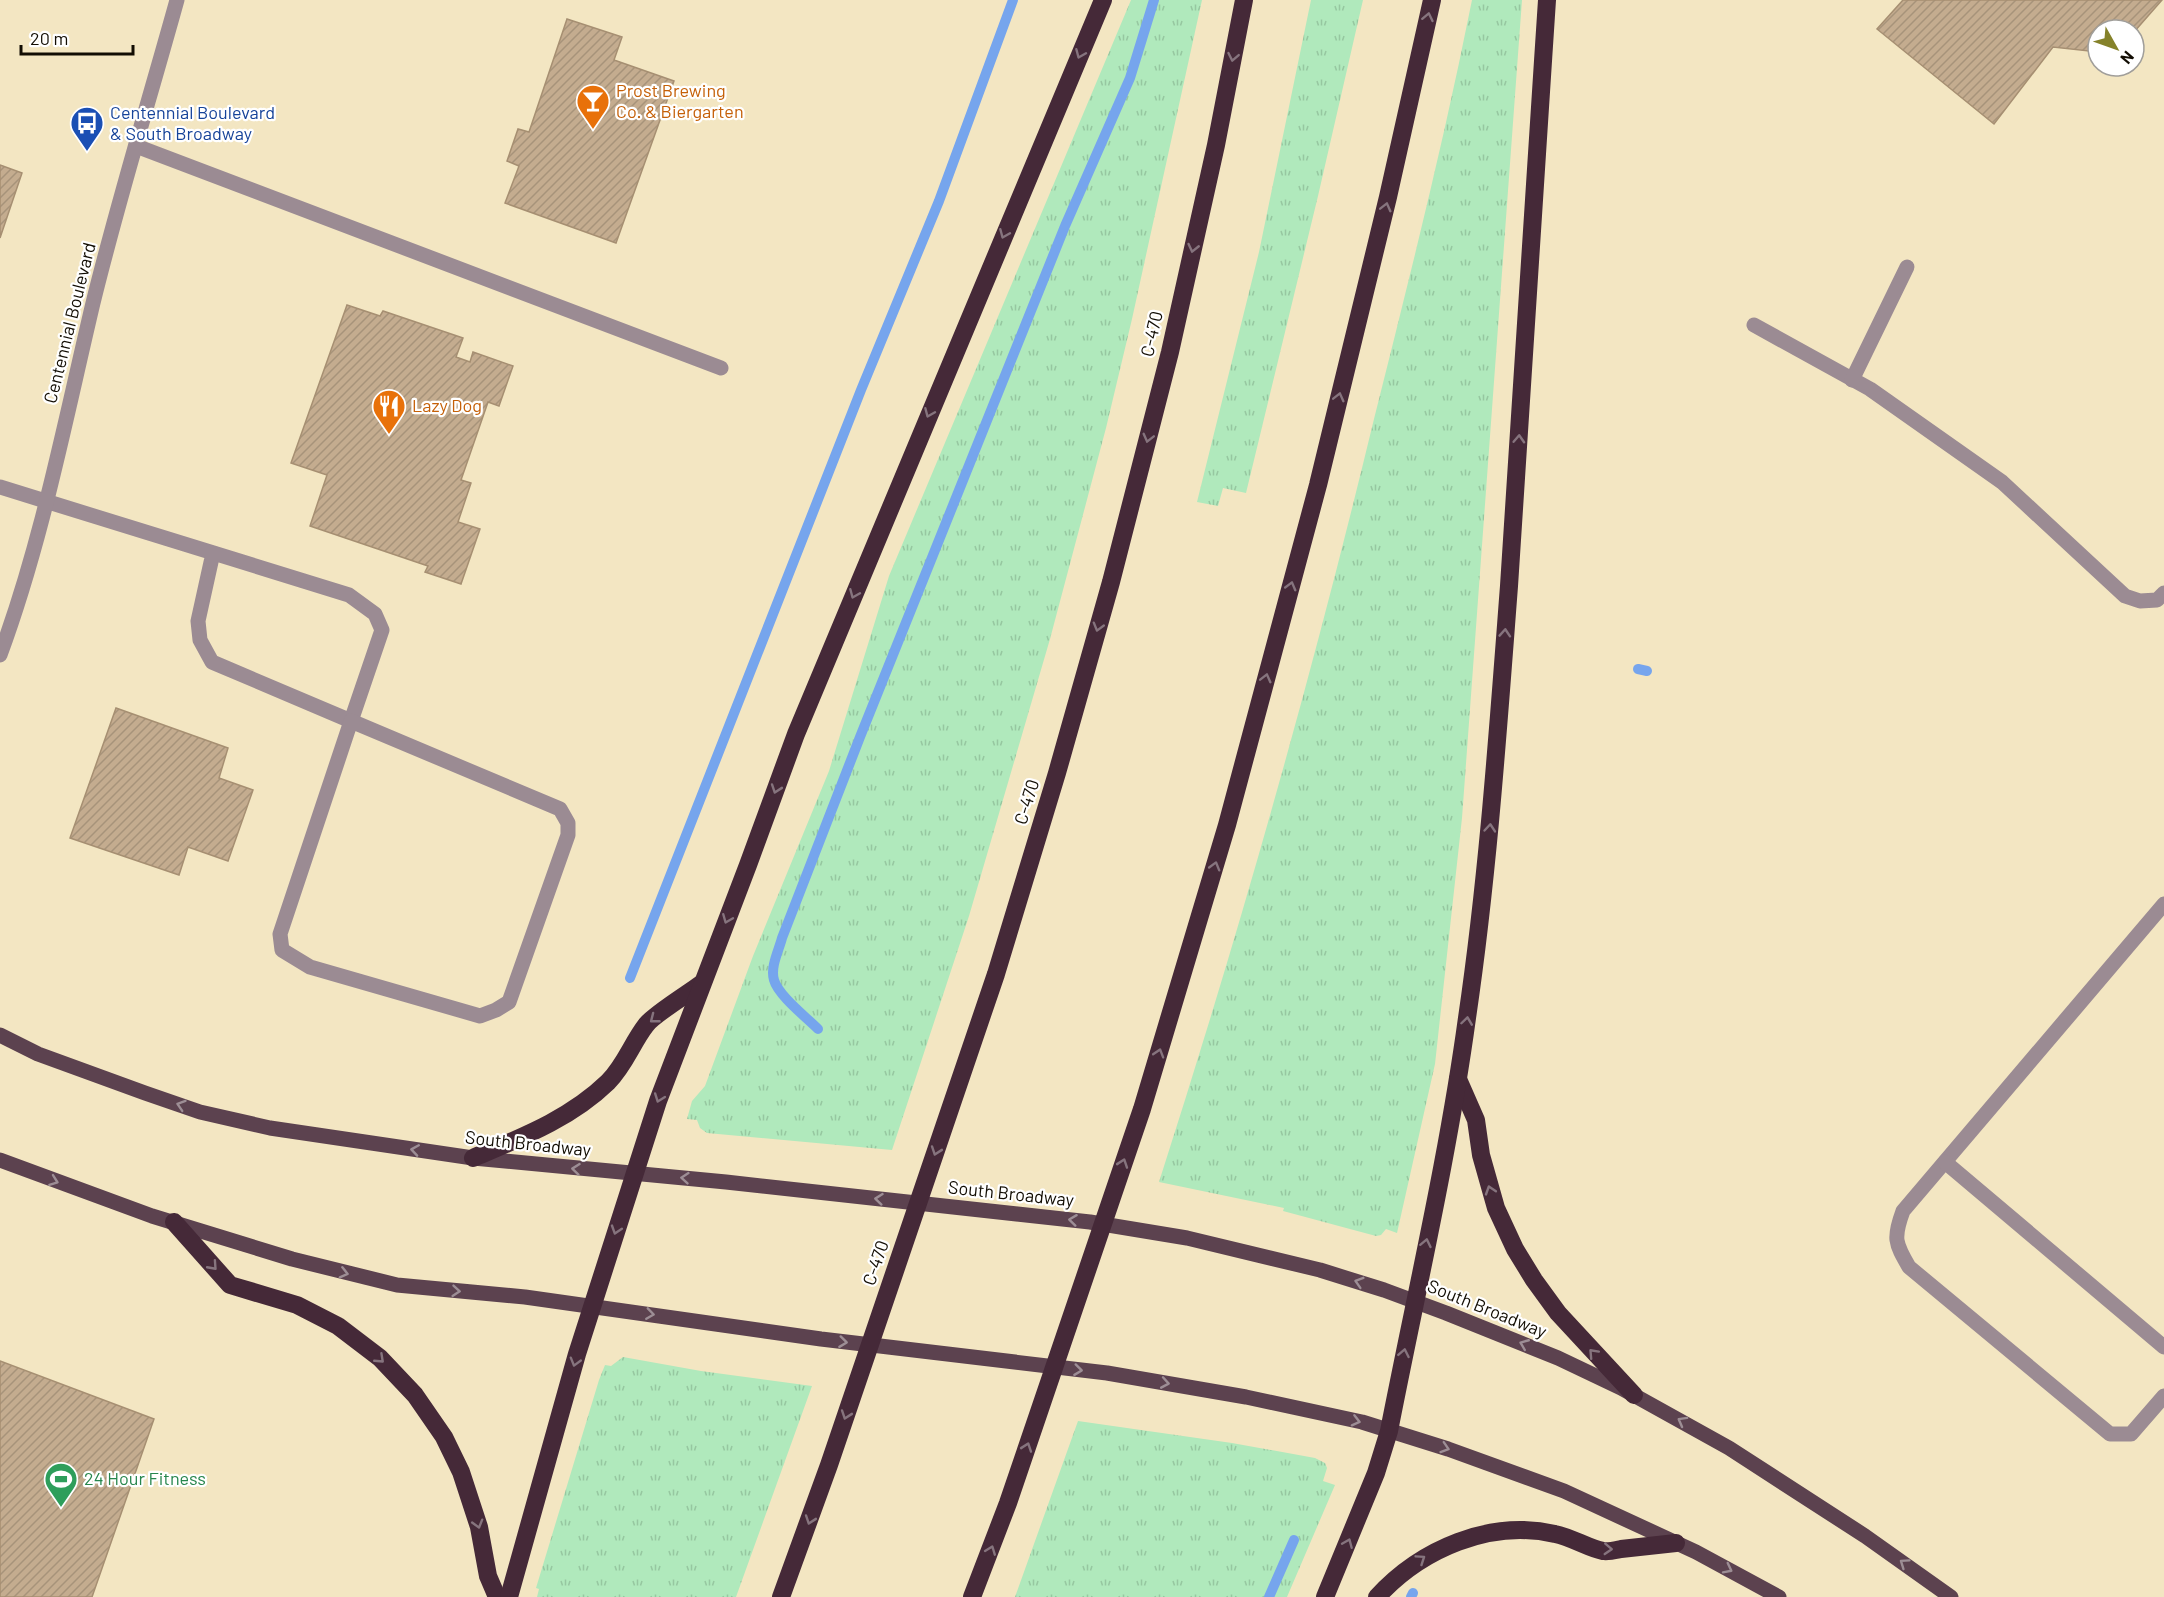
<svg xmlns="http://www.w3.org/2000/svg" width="2164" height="1597" viewBox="0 0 2164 1597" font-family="Barlow,sans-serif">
<defs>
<pattern id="grass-tufts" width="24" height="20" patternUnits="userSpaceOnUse" patternTransform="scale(1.5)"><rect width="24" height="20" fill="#b0e9bc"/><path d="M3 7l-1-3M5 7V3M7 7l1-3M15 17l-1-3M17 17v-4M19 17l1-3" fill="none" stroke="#96c7a0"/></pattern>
<pattern id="building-hatch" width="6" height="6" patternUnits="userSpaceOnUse" patternTransform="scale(1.5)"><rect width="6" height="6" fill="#c4ac8f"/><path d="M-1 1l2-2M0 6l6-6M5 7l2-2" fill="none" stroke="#a7937a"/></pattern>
</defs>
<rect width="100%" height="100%" fill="#f3e6c2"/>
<g fill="url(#grass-tufts)">
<path d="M1131 0H1202L1132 319 1106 428 1050 639 969 916 892 1150 707 1133 700 1128 697 1120 687 1119 692 1101 705 1086 753 956 829 771 889 576Z"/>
<path d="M1311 0H1363L1318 196 1246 493 1223 488 1218 506 1197 502 1259 252Z"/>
<path d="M1472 0H1522L1462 818 1435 1064 1397 1233 1386 1229 1381 1235 1376 1236 1283 1211 1284 1208 1159 1182C1240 930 1312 676 1374 419 1409 280 1444 141 1472 0Z"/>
<path d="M623 1357 701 1371 812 1386 736 1597H537L539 1589 536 1588 599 1380 605 1365 611 1366Z"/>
<path d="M1078 1421 1232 1443 1315 1458 1325 1463 1327 1468 1323 1481 1335 1485 1287 1597H1015Z"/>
</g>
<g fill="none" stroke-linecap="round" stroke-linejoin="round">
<g stroke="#76a5ed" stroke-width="10">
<path d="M1638 669 1647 671"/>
<path d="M630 978 861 390 939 201 1013 0"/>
<path d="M818 1029C806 1017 778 995 774 980 770 967 779 950 782 938L860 737 1065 226 1130 78 1154 0"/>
<path d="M1269 1597 1294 1540"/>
<path d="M1411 1597 1413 1593"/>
</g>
</g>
<g fill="url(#building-hatch)" stroke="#a68f72" stroke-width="1.5">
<path d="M1903 0H2162L2134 32V30H2098V52L2053 47 1994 124 1877 29Z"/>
<path d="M567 19 622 37 614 60 674 81 616 243 505 203 519 166 507 161 518 129 529 132Z"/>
<path d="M0 165 22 173 0 238Z"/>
<path d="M347 305 380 316 383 311 463 338 456 357 470 362 473 352 513 366 499 406 488 402 461 480 471 483 458 522 480 529 461 584 425 572 428 566 310 526 327 475 291 463Z"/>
<path d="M116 708 228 748 219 778 253 790 228 861 188 847 179 875 70 838Z"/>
<path d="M0 1361 154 1419 92 1597H0Z"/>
</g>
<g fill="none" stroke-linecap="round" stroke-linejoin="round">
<g stroke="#9b8b93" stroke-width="15">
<path d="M136 146 721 368"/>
<path d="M1754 325 1870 389 2002 482 2125 596 2140 601 2157 600 2164 593"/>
<path d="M1852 380 1907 267"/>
<path d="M0 487 349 595 375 614 382 630 351 721 212 662 200 640 198 621 213 553"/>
<path d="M0 655C42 541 65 421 93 303 118 201 149 101 177 0"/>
<path d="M351 721 560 809 568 823V835L509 1002 496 1010 480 1016 310 967 282 950 280 934Z"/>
<path d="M2164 904 1903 1211C1893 1238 1895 1243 1909 1267L2110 1434H2131L2164 1396"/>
<path d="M1945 1162 2164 1347"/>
</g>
<g stroke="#5c424f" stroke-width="15">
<path d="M0 1035 38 1054 145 1093 200 1112 270 1128 473 1158 726 1182 1090 1222 1187 1238 1320 1270 1384 1290 1446 1313 1558 1358 1621 1388 1729 1448 1865 1536 1951 1597"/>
<path d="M0 1160 152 1216 292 1259 397 1285 525 1297 821 1339 1107 1373 1246 1397 1362 1422 1448 1449 1564 1491 1696 1552 1779 1597"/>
</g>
<g stroke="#452938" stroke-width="18">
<path d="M1458 1079 1476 1120 1481 1155 1496 1208 1515 1249 1534 1280 1558 1313 1634 1395"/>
<path d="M473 1158C520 1138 570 1119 608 1082 625 1065 632 1043 646 1025 653 1015 689 993 701 984"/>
<path d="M174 1222 230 1285 297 1305 338 1326 380 1358 415 1395 444 1437 461 1472 479 1527 488 1576 497 1597"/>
<path d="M509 1597 577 1354 658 1101 748 865 796 734 1103 0"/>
<path d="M781 1597 829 1465 996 974 1057 773 1111 582 1170 352 1216 145 1244 0"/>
<path d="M972 1597 1008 1503 1142 1109 1227 825 1318 485 1388 197 1432 0"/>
<path d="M1325 1597 1376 1473 1389 1431C1416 1293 1448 1157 1467 1018 1488 875 1498 730 1509 586 1523 390 1534 195 1547 0"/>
<path d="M1377 1597C1421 1549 1490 1519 1555 1534 1571 1537 1590 1549 1603 1551 1608 1552 1616 1550 1621 1549 1640 1547 1658 1545 1676 1543"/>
</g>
</g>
<defs><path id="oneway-chevron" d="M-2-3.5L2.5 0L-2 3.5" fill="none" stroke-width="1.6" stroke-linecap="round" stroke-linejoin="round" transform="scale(1.5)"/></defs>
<g stroke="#86747e">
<use href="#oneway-chevron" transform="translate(1428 17) rotate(-78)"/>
<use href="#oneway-chevron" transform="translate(1080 54) rotate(113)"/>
<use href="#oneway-chevron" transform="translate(1233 57) rotate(101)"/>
<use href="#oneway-chevron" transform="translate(1386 207) rotate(-76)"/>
<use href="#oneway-chevron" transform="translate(1004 234) rotate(113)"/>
<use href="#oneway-chevron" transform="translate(1193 248) rotate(103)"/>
<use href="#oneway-chevron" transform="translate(1339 397) rotate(-76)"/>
<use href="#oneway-chevron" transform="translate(929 413) rotate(113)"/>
<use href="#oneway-chevron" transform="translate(1148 438) rotate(104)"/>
<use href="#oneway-chevron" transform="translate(1519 439) rotate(-87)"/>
<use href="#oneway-chevron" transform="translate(1291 586) rotate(-75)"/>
<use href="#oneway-chevron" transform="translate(854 594) rotate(113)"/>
<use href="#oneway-chevron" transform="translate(1098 627) rotate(106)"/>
<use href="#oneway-chevron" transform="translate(1505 633) rotate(-86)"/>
<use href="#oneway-chevron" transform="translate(1266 678) rotate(-76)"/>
<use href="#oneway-chevron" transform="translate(776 789) rotate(109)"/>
<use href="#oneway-chevron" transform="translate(1490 828) rotate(-85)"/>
<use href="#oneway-chevron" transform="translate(1215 866) rotate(-74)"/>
<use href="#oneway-chevron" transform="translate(727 919) rotate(112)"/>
<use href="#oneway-chevron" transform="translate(654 1019) rotate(142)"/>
<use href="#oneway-chevron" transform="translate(1467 1021) rotate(-82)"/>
<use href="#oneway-chevron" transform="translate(1159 1053) rotate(-73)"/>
<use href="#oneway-chevron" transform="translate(659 1098) rotate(110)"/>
<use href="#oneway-chevron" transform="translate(936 1151) rotate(109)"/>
<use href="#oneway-chevron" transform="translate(1123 1163) rotate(-71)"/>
<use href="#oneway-chevron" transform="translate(1490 1190) rotate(-108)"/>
<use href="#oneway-chevron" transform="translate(616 1230) rotate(108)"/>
<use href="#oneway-chevron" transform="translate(1426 1243) rotate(-78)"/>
<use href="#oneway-chevron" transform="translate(213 1266) rotate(48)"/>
<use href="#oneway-chevron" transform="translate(1404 1353) rotate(-79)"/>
<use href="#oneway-chevron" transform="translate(1593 1353) rotate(-133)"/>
<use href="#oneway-chevron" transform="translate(380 1359) rotate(43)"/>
<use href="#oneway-chevron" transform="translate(575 1362) rotate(106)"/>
<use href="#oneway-chevron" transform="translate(846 1415) rotate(109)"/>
<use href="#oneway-chevron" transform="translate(1027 1447) rotate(-71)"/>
<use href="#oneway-chevron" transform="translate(810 1520) rotate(109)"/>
<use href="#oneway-chevron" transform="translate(478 1524) rotate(74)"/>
<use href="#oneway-chevron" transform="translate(1348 1543) rotate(-67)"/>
<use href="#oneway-chevron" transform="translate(1608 1549) rotate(3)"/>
<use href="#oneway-chevron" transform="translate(991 1550) rotate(-69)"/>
<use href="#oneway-chevron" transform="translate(1421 1559) rotate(-34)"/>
</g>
<g stroke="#9d8e95">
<use href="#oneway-chevron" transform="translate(181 1105) rotate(-162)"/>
<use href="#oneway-chevron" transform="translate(415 1150) rotate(-171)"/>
<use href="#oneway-chevron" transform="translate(576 1169) rotate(-174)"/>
<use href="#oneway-chevron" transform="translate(685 1178) rotate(-175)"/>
<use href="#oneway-chevron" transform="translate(54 1181) rotate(20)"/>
<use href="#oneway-chevron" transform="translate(879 1199) rotate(-174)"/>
<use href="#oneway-chevron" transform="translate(1073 1220) rotate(-173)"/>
<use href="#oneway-chevron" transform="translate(344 1273) rotate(14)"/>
<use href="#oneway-chevron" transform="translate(1359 1282) rotate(-163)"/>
<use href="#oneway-chevron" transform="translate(456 1291) rotate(5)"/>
<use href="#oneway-chevron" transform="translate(650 1314) rotate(8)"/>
<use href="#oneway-chevron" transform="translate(843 1342) rotate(7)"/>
<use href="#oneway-chevron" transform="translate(1524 1344) rotate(-158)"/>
<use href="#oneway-chevron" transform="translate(1078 1370) rotate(7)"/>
<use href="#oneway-chevron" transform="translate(1165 1383) rotate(10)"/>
<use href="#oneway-chevron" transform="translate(1356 1421) rotate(14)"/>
<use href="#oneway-chevron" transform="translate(1682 1421) rotate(-151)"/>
<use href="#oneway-chevron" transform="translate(1445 1448) rotate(18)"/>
<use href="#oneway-chevron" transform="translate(1904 1563) rotate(-145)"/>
<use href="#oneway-chevron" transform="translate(1728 1569) rotate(27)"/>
</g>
<defs>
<symbol id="bar-pin" viewBox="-11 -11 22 30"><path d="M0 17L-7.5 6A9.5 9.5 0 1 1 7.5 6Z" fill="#e8710a" stroke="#fff"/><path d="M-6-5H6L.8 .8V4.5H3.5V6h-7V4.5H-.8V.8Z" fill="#fff"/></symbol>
<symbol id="bus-pin" viewBox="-11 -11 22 30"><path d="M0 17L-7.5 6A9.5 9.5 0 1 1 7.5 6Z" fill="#1a4fb4" stroke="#fff"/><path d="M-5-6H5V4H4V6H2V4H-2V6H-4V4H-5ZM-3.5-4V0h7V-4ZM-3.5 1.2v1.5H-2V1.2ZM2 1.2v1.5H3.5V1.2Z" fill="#fff"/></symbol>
<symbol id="restaurant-pin" viewBox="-11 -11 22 30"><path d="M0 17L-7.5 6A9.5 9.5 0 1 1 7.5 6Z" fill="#e8710a" stroke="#fff"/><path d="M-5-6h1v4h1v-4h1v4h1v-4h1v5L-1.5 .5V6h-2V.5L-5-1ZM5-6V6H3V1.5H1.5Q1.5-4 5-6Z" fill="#fff"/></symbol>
<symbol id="stadium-pin" viewBox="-11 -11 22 30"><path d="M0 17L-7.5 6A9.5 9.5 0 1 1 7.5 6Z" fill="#2e9e5b" stroke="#fff"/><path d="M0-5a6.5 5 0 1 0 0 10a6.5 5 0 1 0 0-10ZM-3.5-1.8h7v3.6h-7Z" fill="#fff"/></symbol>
</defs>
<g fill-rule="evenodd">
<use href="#bar-pin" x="574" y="82" width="38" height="52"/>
<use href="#bus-pin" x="68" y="104" width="38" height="52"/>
<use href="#restaurant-pin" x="370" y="387" width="38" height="52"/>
<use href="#stadium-pin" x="42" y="1460" width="38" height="52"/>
</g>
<g text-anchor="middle" stroke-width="4.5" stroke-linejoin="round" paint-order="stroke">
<g font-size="18" fill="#c56008" stroke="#fff" text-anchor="start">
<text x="616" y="97">Prost Brewing<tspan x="616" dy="21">Co. &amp; Biergarten</tspan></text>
<text x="412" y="412">Lazy Dog</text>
</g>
<g font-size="18" fill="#164399" stroke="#fff" text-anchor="start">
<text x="110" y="119">Centennial Boulevard<tspan x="110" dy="21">&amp; South Broadway</tspan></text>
</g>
<g font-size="18" fill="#120d03" stroke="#fff">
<text transform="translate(70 323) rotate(-76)" y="6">Centennial Boulevard</text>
<text transform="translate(1152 334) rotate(-77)" y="6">C-470</text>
<text transform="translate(1027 802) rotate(-73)" y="6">C-470</text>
<text transform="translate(528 1144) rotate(6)" y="6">South Broadway</text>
<text transform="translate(1011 1194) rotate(6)" y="6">South Broadway</text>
<text transform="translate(876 1263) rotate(-71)" y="6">C-470</text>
<text transform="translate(1487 1309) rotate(22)" y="6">South Broadway</text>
</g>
<g font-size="18" fill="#27864d" stroke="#fff" text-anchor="start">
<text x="84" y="1485">24 Hour Fitness</text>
</g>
</g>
<g transform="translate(2116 48) rotate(130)"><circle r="28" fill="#ffffff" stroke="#a09e9a" stroke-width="1.5"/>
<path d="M0-4.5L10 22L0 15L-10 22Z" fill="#85822a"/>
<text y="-9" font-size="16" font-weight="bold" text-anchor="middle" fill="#120d03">N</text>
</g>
<path d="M21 45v9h112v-9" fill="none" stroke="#120d03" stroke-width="3"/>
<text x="30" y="45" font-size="18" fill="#120d03" stroke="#ffffff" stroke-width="4.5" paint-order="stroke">20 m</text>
</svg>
